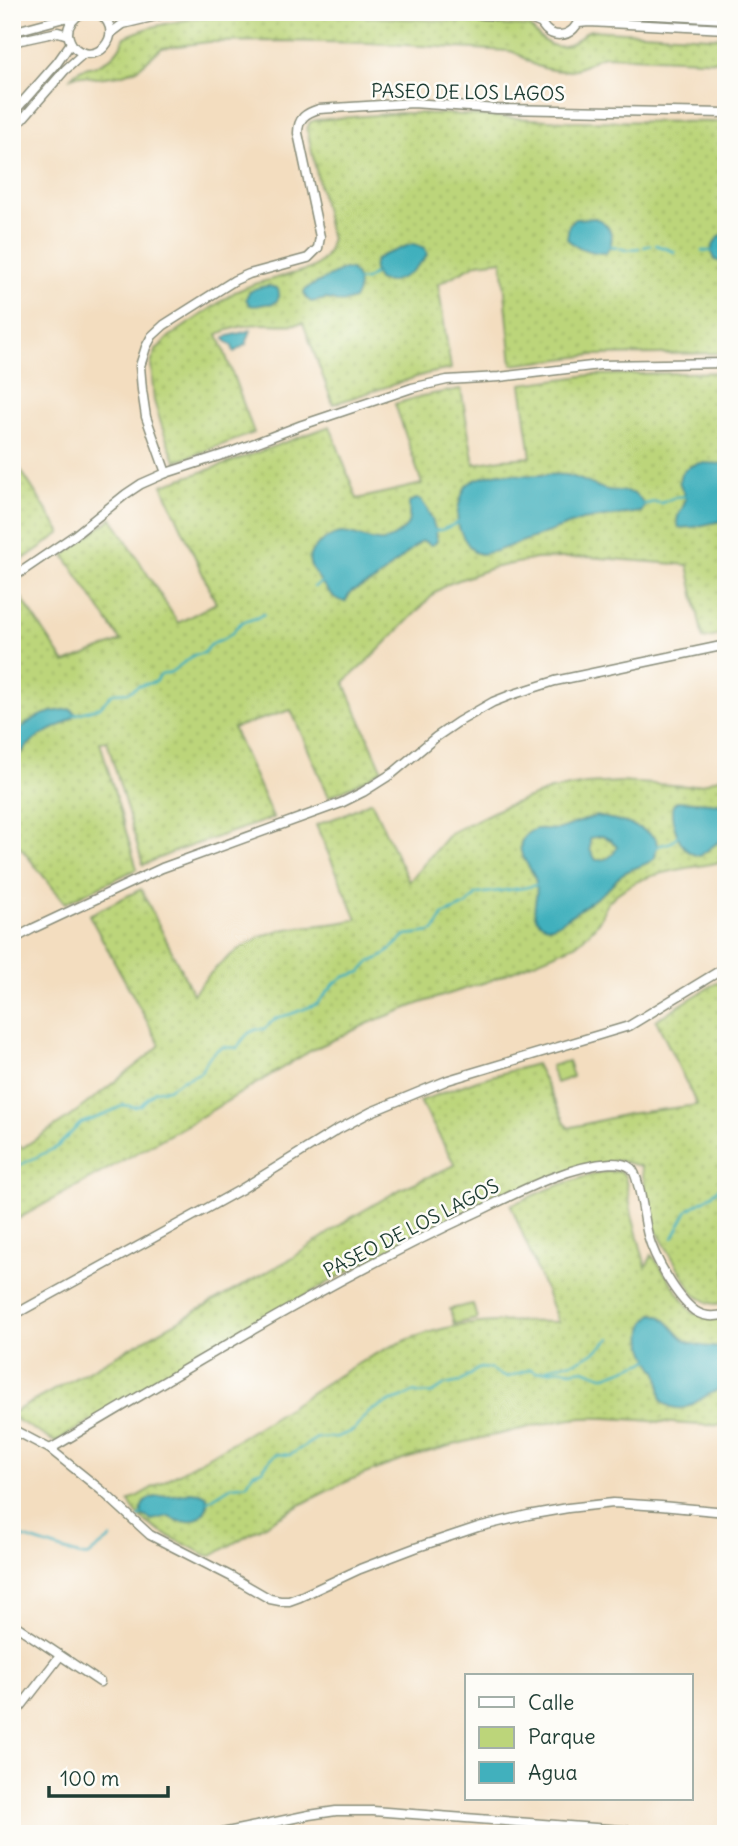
<svg xmlns="http://www.w3.org/2000/svg" width="738" height="1846" viewBox="0 0 738 1846" font-family="Delius,sans-serif">
<defs>
<pattern id="green-dots" width="8" height="8" patternUnits="userSpaceOnUse" patternTransform="scale(1.75)"><rect width="8" height="8" fill="#bcd57a"/><path d="M2 2h.1M6 6h.1" fill="none" stroke="#a1b86a" stroke-width="1.8" stroke-linecap="round"/></pattern>
</defs>
<rect width="100%" height="100%" fill="#fdfcf7"/>
<filter id="ink" filterUnits="userSpaceOnUse"><feTurbulence type="fractalNoise" baseFrequency=".0143" numOctaves="2"/><feDisplacementMap in="SourceGraphic" scale="14" xChannelSelector="R" yChannelSelector="G"/><feConvolveMatrix kernelMatrix="1 2 1 2 8 2 1 2 1" color-interpolation-filters="sRGB"/></filter>
<filter id="wash" filterUnits="userSpaceOnUse"><feTurbulence type="fractalNoise" baseFrequency=".00686" numOctaves="4" result="noise"/><feDisplacementMap in="SourceGraphic" scale="28" xChannelSelector="R" yChannelSelector="G"/><feGaussianBlur stdDeviation="1.57" result="paint"/><feColorMatrix in="noise" values="0 0 0 0 0 0 0 0 0 0 0 0 0 0 0 0 0 1.4 0 .05"/><feComposite in="paint" operator="in"/></filter>
<g filter="url(#wash)">
<rect width="100%" height="100%" fill="#f3ddbf"/>
<g fill="url(#green-dots)" stroke="#6e8957" stroke-width="2">
<path d="M337 15 431 20 530 27C543 43 557 54 577 40 583 36 583 32 591 30L726 38V61L605 56C597 57 593 62 585 65 570 73 554 72 537 66 526 62 520 52 509 51L369 43 278 41 208 42 162 48 137 69 120 75 97 78 77 75 71 77C79 68 86 68 97 65 111 60 120 49 125 37 186 9 271 16 337 15Z"/>
<path d="M400 113 449 114 565 121 726 122V353L593 355 512 365 502 260 478 263 438 284 451 369 426 374 333 404 303 323C289 326 276 324 263 324 248 324 232 328 218 334L254 433 178 461 175 460 163 430 154 401 151 364 156 350 169 337 235 292 254 284 310 269C323 263 329 254 331 240L307 129 310 122 316 120Z"/>
<path d="M726 372V634L703 639 688 565 588 557 536 559 492 568 448 584 436 592 370 659 344 682 382 769 365 780 329 797 291 710 233 728 273 818 176 851 143 865 107 741 100 742 137 869 65 903 12 837V590L15 588 65 663 121 641 64 555 112 518 178 623 216 603 162 485 220 466 330 426 357 499 422 484 395 404 422 396 461 389 474 464 502 459 531 457 521 384 591 375Z"/>
<path d="M19 467 61 533 12 567V472Z"/>
<path d="M726 775V861C686 870 638 870 608 902 604 907 604 911 601 917 597 926 583 939 575 945L489 981 418 1004 369 1023 312 1050 194 1121 12 1222V1141L22 1148 68 1118 148 1056 160 1045 89 915 141 889 193 994C214 966 245 939 281 930 306 925 332 926 357 919L316 825 343 815 371 801 409 882 450 833 503 807 551 790 586 784 620 782 688 786 702 784Z"/>
<path d="M726 977V1302L716 1304 709 1303 694 1294 653 1225 641 1166 616 1160 492 1201 419 1235 345 1273 55 1442 12 1417V1413L294 1257 349 1219 401 1189 455 1165 420 1101 477 1080 536 1064 568 1128 627 1114 697 1105 656 1020Z"/>
<path d="M611 1171 621 1172 625 1176 632 1215 646 1267 652 1255 693 1313 726 1318V1425C678 1427 631 1416 582 1418 556 1420 530 1427 504 1433 442 1446 380 1464 323 1493 285 1512 248 1535 212 1556L206 1555C183 1542 139 1527 129 1501 177 1473 226 1448 272 1418 330 1382 378 1343 446 1328 483 1320 520 1321 558 1322L511 1205C543 1191 575 1177 611 1171Z"/>
</g>
<g fill="#bcd57a" stroke="#6e8957" stroke-width="2">
<path d="M568 1061 573 1077 556 1083 551 1066Z"/>
<path d="M473 1304 477 1319 454 1324 450 1309Z"/>
</g>
<g fill="#41b0bd" stroke="#307678" stroke-width="2" fill-rule="evenodd">
<path d="M595 218C611 224 617 239 606 253 591 253 578 249 567 239L569 225 575 219Z"/>
<path d="M724 233H726V264L715 260C707 249 715 240 724 233Z"/>
<path d="M414 244 425 248 427 255C416 270 396 287 378 280 368 262 375 257 392 252 400 250 406 245 414 244Z"/>
<path d="M344 269 351 270C359 278 361 290 354 299L342 303 327 299 311 302 306 298 304 292 307 288Z"/>
<path d="M268 286 277 288C281 294 279 301 272 304 264 302 257 308 250 305L246 299C248 289 259 287 268 286Z"/>
<path d="M251 330 246 344 234 352 232 346 225 340V337Z"/>
<path d="M701 463 726 464V520L694 527 679 528C674 513 682 514 685 501 687 495 682 491 680 485 677 471 690 465 701 463Z"/>
<path d="M499 473C512 474 525 476 538 475 547 475 557 474 566 475 581 478 594 487 608 490 622 492 641 489 644 508L641 512 582 520 496 551 481 554 474 552C457 532 453 520 462 495 464 491 464 488 467 485 475 478 489 475 499 473Z"/>
<path d="M416 499 421 500C430 512 436 527 437 541L434 544 430 545 424 541 420 542 375 581 351 592 345 602C336 601 329 593 324 586 312 569 299 557 322 542 328 537 333 534 341 533 354 533 365 540 378 541 384 542 387 540 393 537 412 526 409 523 409 502Z"/>
<path d="M71 709 76 714C66 726 49 729 37 738 27 744 21 755 12 762V736C32 717 43 712 71 709Z"/>
<path d="M677 801 726 804V836L700 856C694 855 689 853 685 848 677 839 669 815 673 805Z"/>
<path d="M596 816C616 820 641 825 656 839L657 845 655 858C645 867 631 867 621 875 617 878 614 883 610 887 604 893 559 925 552 926 547 927 541 924 538 920 528 910 543 893 533 874 527 862 513 849 525 836 536 823 549 832 560 829 572 825 584 820 596 816ZM602 836 611 840 617 847C613 857 607 860 596 860L590 850V838Z"/>
<path d="M653 1314C668 1315 674 1334 687 1341 698 1348 714 1346 726 1349V1386C719 1390 712 1392 706 1396 696 1401 688 1410 676 1408 654 1405 663 1387 658 1373 656 1368 651 1364 649 1359 641 1345 638 1324 653 1314Z"/>
<path d="M190 1492 200 1493 207 1496C211 1513 195 1524 179 1521 176 1521 171 1517 169 1516L152 1520 142 1515C137 1489 177 1499 190 1492Z"/>
</g>
<g fill="none" stroke-linecap="round" stroke-linejoin="round">
<g stroke="#41b0bd" stroke-width="2.5">
<path d="M656 245 675 252"/>
<path d="M611 246 626 250 639 248"/>
<path d="M644 247 651 245"/>
<path d="M702 251H712"/>
<path d="M358 281 366 280 374 274"/>
<path d="M641 505 655 502 661 503 676 497 688 496"/>
<path d="M431 531 441 530 460 522"/>
<path d="M314 587 323 581"/>
<path d="M74 715 100 707 113 693 129 692 138 686 155 682 161 675 171 672 194 655 204 653C214 637 221 643 231 634 235 630 238 624 243 622 252 619 255 620 264 614"/>
<path d="M654 847 672 842 678 835"/>
<path d="M12 1169 57 1147 81 1123 99 1117 124 1105 135 1107 141 1105 155 1091 168 1089 182 1080 200 1073 210 1056 217 1050 223 1047 237 1048C244 1037 250 1028 264 1029L276 1018 291 1014 317 1004 336 982 344 977 361 972 370 962 382 957 406 935 431 932 435 930 443 915 466 905 477 894 523 888 541 884"/>
<path d="M673 1238 688 1210 709 1197 726 1182"/>
<path d="M546 1370C555 1364 563 1364 573 1362 588 1358 600 1348 611 1338"/>
<path d="M208 1501 232 1486 247 1484 253 1473 262 1470 271 1458 277 1454 290 1455 317 1438 337 1437 350 1432 355 1429 368 1412 392 1401 402 1398 407 1395 414 1392 420 1394 433 1393 445 1385 460 1382 476 1370 481 1368 490 1369 502 1376 508 1377 531 1369 536 1372 562 1369 571 1371 584 1369 602 1376H606L652 1359"/>
<path d="M139 1517 142 1515"/>
<path d="M12 1537H22L81 1556 89 1555 111 1538"/>
</g>
</g>
</g>
<g filter="url(#ink)">
<g fill="none" stroke-linecap="round" stroke-linejoin="round">
<defs>
<g id="street">
<path d="M83 12C75 17 67 24 68 34 69 39 72 46 76 49 100 67 128 28 96 12"/>
<path d="M441 12 528 18 540 23"/>
<path d="M539 12C540 43 579 42 580 12"/>
<path d="M598 12 726 19"/>
<path d="M103 16H117L128 12"/>
<path d="M579 23 589 22 726 29"/>
<path d="M12 32 64 18 75 17"/>
<path d="M111 33 123 24 173 12"/>
<path d="M12 42 58 32 68 35"/>
<path d="M12 114 57 63 71 43"/>
<path d="M12 131 65 70 84 53"/>
<path d="M166 473 146 417 142 390 140 366 146 347 152 336 164 325 235 280 249 274 308 258 318 248 320 237 298 133C298 118 306 113 319 109L413 103 497 109 726 113"/>
<path d="M12 578 75 535 126 494 141 484 166 473 234 451 302 425 412 388 447 380 499 377 600 365 726 363"/>
<path d="M12 940 34 928 162 868 341 803 363 792 393 773 436 737 458 722 493 702 511 695 555 681 726 645"/>
<path d="M12 1316 240 1190 337 1130 371 1112 448 1080 629 1026 726 967"/>
<path d="M12 1429 50 1449 101 1490 150 1535 232 1577 270 1599 280 1601H289L300 1597 360 1569 415 1548 478 1527 528 1515 568 1508 613 1503 661 1506 726 1512"/>
<path d="M50 1449C190 1367 329 1280 477 1212 517 1193 566 1166 611 1163 617 1163 626 1164 631 1168 640 1176 644 1221 648 1235 654 1257 676 1297 695 1311 704 1317 716 1317 726 1314"/>
<path d="M12 1623 100 1682"/>
<path d="M12 1718 60 1656"/>
<path d="M217 1834 309 1815 336 1811H373L674 1834"/>
</g>
</defs>
<use href="#street" stroke="#898d7a" stroke-width="11"/>
<use href="#street" stroke="#fff" stroke-width="8"/>
</g>
</g>
<g text-anchor="middle" stroke-width="5" stroke-linejoin="round" paint-order="stroke">
<g font-size="19" fill="#1f3d34" stroke="#fdfcf7">
<text transform="translate(468 92) rotate(1)" y="7">PASEO DE LOS LAGOS</text>
<text transform="translate(411 1228) rotate(-27)" y="7">PASEO DE LOS LAGOS</text>
</g>
</g>
<rect width="738" height="1846" fill="none" stroke="#fdfcf7" stroke-width="42"/>
<rect x="465" y="1674" width="228" height="126" fill="#fdfcf7" stroke="#a4b0a9" stroke-width="2"/>
<rect x="479" y="1697" width="35" height="10" fill="#ffffff" stroke="#a4b0a9" stroke-width="2"/>
<text x="528" y="1710" font-size="21" fill="#1f3d34">Calle</text>
<rect x="479" y="1727" width="35" height="21" fill="#bcd57a" stroke="#a4b0a9" stroke-width="2"/>
<text x="528" y="1744" font-size="21" fill="#1f3d34">Parque</text>
<rect x="479" y="1762" width="35" height="21" fill="#41b0bd" stroke="#a4b0a9" stroke-width="2"/>
<text x="528" y="1780" font-size="21" fill="#1f3d34">Agua</text>
<path d="M49 1786v10h119v-10" fill="none" stroke="#1f3d34" stroke-width="3.5"/>
<text x="60" y="1786" font-size="21" fill="#1f3d34" stroke="#fdfcf7" stroke-width="5" paint-order="stroke">100 m</text>
</svg>
